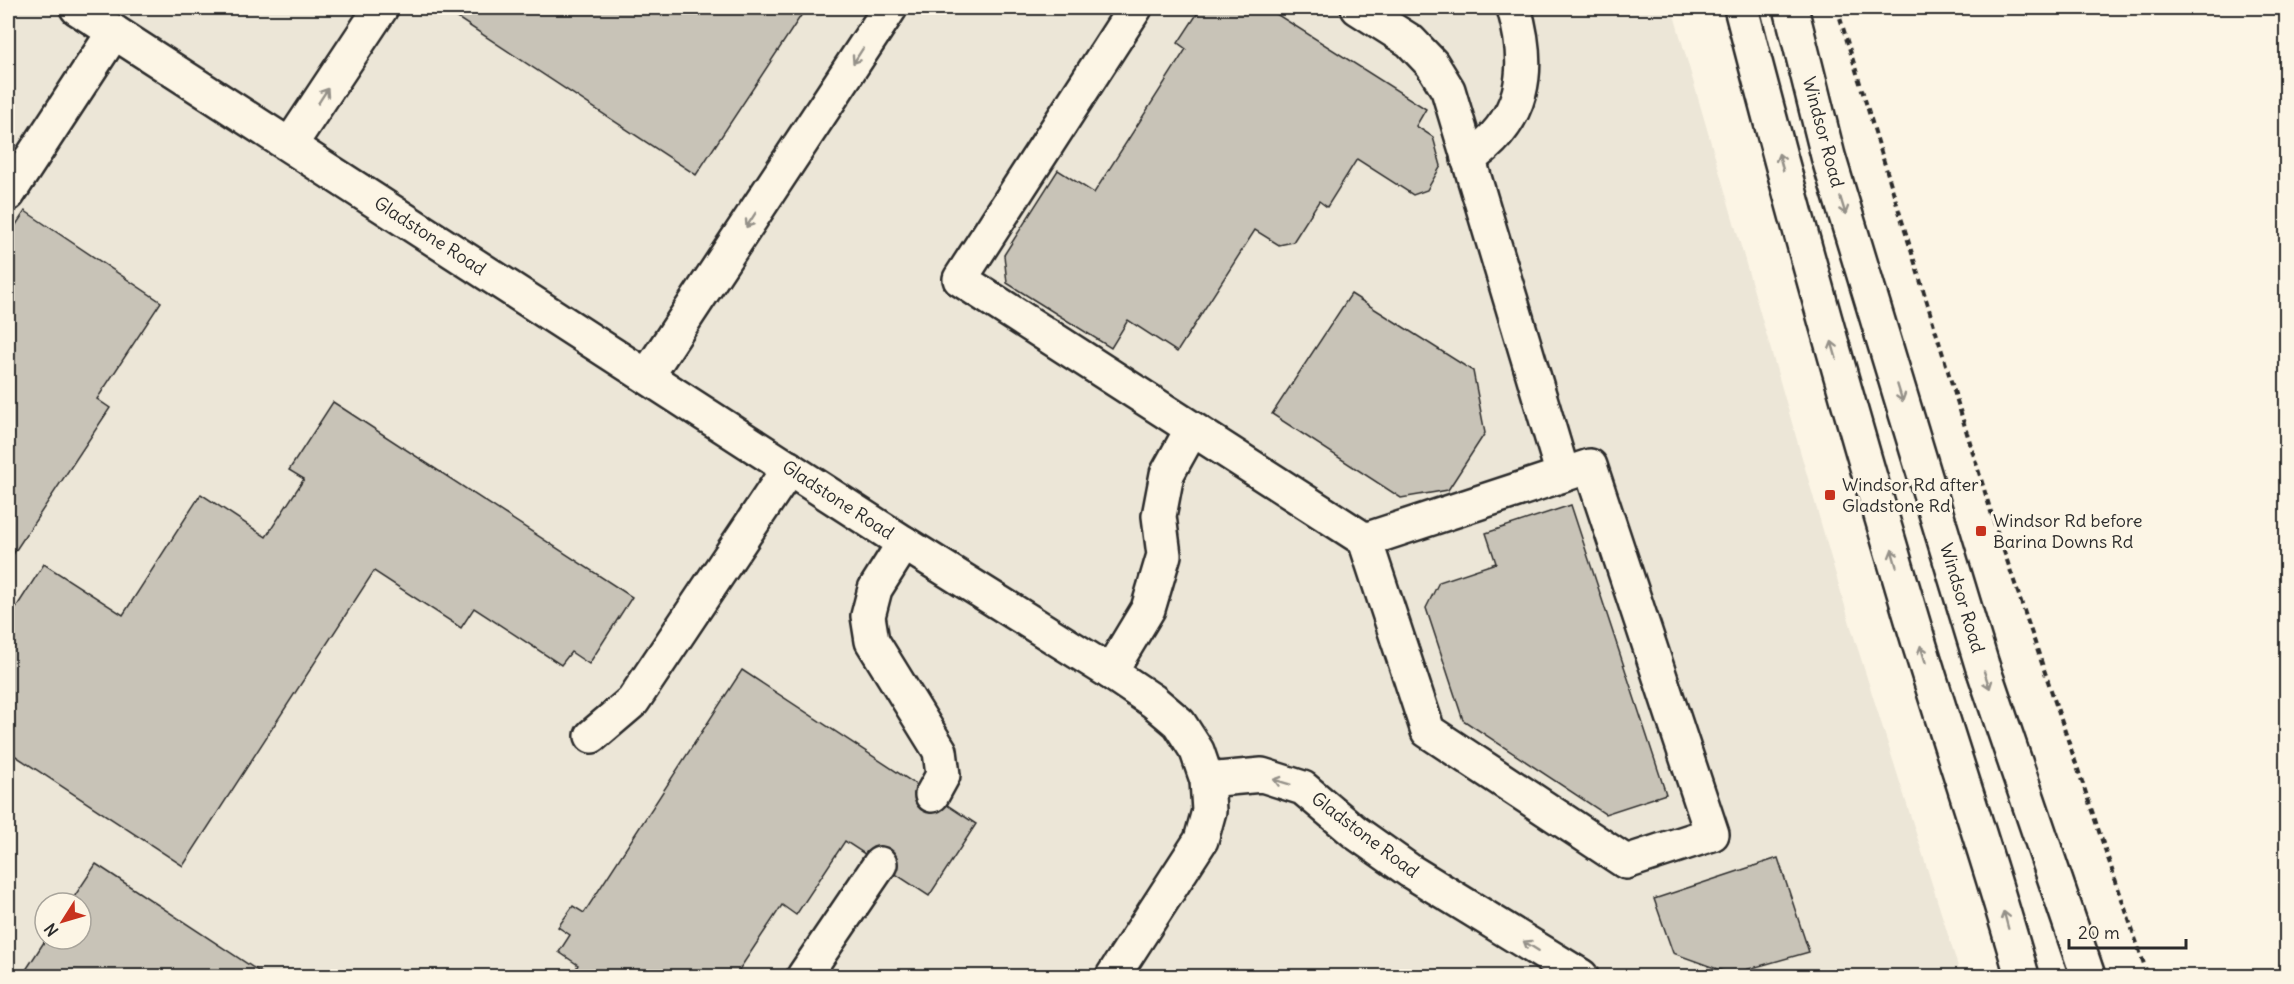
<svg xmlns="http://www.w3.org/2000/svg" width="2294" height="984" viewBox="0 0 2294 984" font-family="Delius,sans-serif">
<rect width="100%" height="100%" fill="#fcf5e5"/>
<filter id="ink" filterUnits="userSpaceOnUse"><feTurbulence type="fractalNoise" baseFrequency=".0167" numOctaves="2"/><feDisplacementMap in="SourceGraphic" scale="12" xChannelSelector="R" yChannelSelector="G"/><feConvolveMatrix kernelMatrix="1 2 1 2 8 2 1 2 1" color-interpolation-filters="sRGB"/></filter>
<g filter="url(#ink)">
<path fill="#ece6d7" fill-rule="evenodd" d="M8 8H1672L1851 627 1961 976H8ZM45 903H81V939H45Z"/>
<g fill="#c8c3b7" stroke="#2b2b2b" stroke-width="1.5">
<path d="M449 8H806L696 175 447 11Z"/>
<path d="M1201 8H1267L1426 109 1416 126 1433 137 1441 166 1427 190 1413 195 1357 159 1327 207 1319 201 1293 242 1279 245 1255 230 1177 352 1128 320 1111 348 1007 283 1004 255 1058 170 1094 193 1186 49 1178 43Z"/>
<path d="M25 211 161 302 97 399 110 408 8 562V237Z"/>
<path d="M1351 294 1473 371 1485 433 1448 490 1401 498 1272 414Z"/>
<path d="M333 402 632 597 589 664 571 652 561 665 474 608 461 628 374 571 183 866 8 751V620L44 564 123 615 201 494 266 537 304 479 289 470Z"/>
<path d="M1571 505 1666 794 1605 814 1463 720 1426 608 1439 582 1496 563 1486 533Z"/>
<path d="M742 670 976 824 929 896 845 841 796 915 782 905 735 976H572L578 965 559 952 570 935 558 927 573 906 584 913Z"/>
<path d="M1778 858 1809 952 1731 974 1673 953 1654 899Z"/>
<path d="M96 864 266 976H22L46 939H81V903H70Z"/>
</g>
<g fill="none" stroke-linecap="round" stroke-linejoin="round">
<defs>
<g id="minor">
<path d="M77 8 904 543 1110 672 1153 701 1179 723 1197 751 1207 780 1209 811 1201 840 1113 976"/>
<path d="M1135 8 960 279 1365 540"/>
<path d="M1358 8 1410 41 1432 64 1448 90 1563 475"/>
<path d="M290 145 381 8"/>
<path d="M1468 159C1525 121 1532 70 1514 8"/>
<path d="M8 194 114 32"/>
<path d="M647 376 890 8"/>
<path d="M1590 466 1712 834 1626 862 1428 731 1365 540Z"/>
<path d="M904 543 875 589 868 616 872 641 940 751 943 775 932 795"/>
<path d="M1110 672 1148 609 1164 555 1159 516 1167 474 1192 429"/>
<path d="M592 736 633 701 789 468"/>
<path d="M1207 780 1262 775 1303 788 1355 832 1410 871 1581 976"/>
<path d="M804 976 880 864"/>
</g>
<g id="major">
<path d="M1741 8C1793 210 1850 412 1910 613 1946 735 1988 854 2022 976"/>
<path d="M1791 8 1828 156 1982 665 2088 976"/>
</g>
</defs>
<use href="#minor" stroke="#2b2b2b" stroke-width="38"/>
<use href="#major" stroke="#2b2b2b" stroke-width="38"/>
<path stroke="#2b2b2b" stroke-width="4" stroke-dasharray="6 4.5" stroke-linecap="butt" d="M1837 8 1995 525 2148 976"/>
<use href="#minor" stroke="#fcf5e5" stroke-width="33"/>
<use href="#major" stroke="#fcf5e5" stroke-width="33"/>
</g>
<defs><path id="oneway-shaft" d="M-6 0H5M1.5-3L5.5 0L1.5 3" fill="none" stroke-width="1.6" stroke-linecap="round" stroke-linejoin="round" transform="scale(1.5)"/></defs>
<g stroke="#949088">
<use href="#oneway-shaft" transform="translate(858 56) rotate(123)"/>
<use href="#oneway-shaft" transform="translate(323 96) rotate(-57)"/>
<use href="#oneway-shaft" transform="translate(1781 162) rotate(-105)"/>
<use href="#oneway-shaft" transform="translate(1843 206) rotate(73)"/>
<use href="#oneway-shaft" transform="translate(751 220) rotate(123)"/>
<use href="#oneway-shaft" transform="translate(1834 350) rotate(-106)"/>
<use href="#oneway-shaft" transform="translate(1900 393) rotate(73)"/>
<use href="#oneway-shaft" transform="translate(1894 558) rotate(-106)"/>
<use href="#oneway-shaft" transform="translate(1923 654) rotate(-107)"/>
<use href="#oneway-shaft" transform="translate(1987 680) rotate(71)"/>
<use href="#oneway-shaft" transform="translate(1282 782) rotate(-163)"/>
<use href="#oneway-shaft" transform="translate(2006 920) rotate(-105)"/>
<use href="#oneway-shaft" transform="translate(1531 946) rotate(-148)"/>
</g>
</g>
<g fill="#c8321e" stroke="#fcf5e5" stroke-width="2">
<rect x="1824" y="489" width="12" height="12" rx="3"/>
<rect x="1975" y="525" width="12" height="12" rx="3"/>
</g>
<g text-anchor="middle" stroke-width="6" stroke-linejoin="round" paint-order="stroke">
<g font-size="18" fill="#2b2b2b" stroke="#fcf5e5">
<text transform="translate(1823 132) rotate(75)" y="6">Windsor Road</text>
<text transform="translate(430 236) rotate(33)" y="6">Gladstone Road</text>
<text transform="translate(838 500) rotate(33)" y="6">Gladstone Road</text>
<text transform="translate(1962 598) rotate(73)" y="6">Windsor Road</text>
<text transform="translate(1365 835) rotate(37)" y="6">Gladstone Road</text>
</g>
<g font-size="18" fill="#2b2b2b" stroke="#fcf5e5" text-anchor="start">
<text x="1842" y="491">Windsor Rd after<tspan x="1842" dy="21">Gladstone Rd</tspan></text>
<text x="1993" y="527">Windsor Rd before<tspan x="1993" dy="21">Barina Downs Rd</tspan></text>
</g>
</g>
<rect width="2294" height="984" fill="none" stroke="#fcf5e5" stroke-width="30"/>
<rect x="15" y="15" width="2264" height="954" fill="none" stroke="#2b2b2b" stroke-width="2" filter="url(#ink)"/>
<g transform="translate(63 921) rotate(233)"><circle r="28" fill="#fcf5e5" stroke="#a8a49b" stroke-width="1.5"/>
<path d="M0-4.5L10 22L0 15L-10 22Z" fill="#c8321e"/>
<text y="-9" font-size="16" font-weight="bold" text-anchor="middle" fill="#2b2b2b">N</text>
</g>
<path d="M2069 939v9h117v-9" fill="none" stroke="#2b2b2b" stroke-width="3"/>
<text x="2078" y="939" font-size="18" fill="#2b2b2b" stroke="#fcf5e5" stroke-width="4.5" paint-order="stroke">20 m</text>
</svg>
